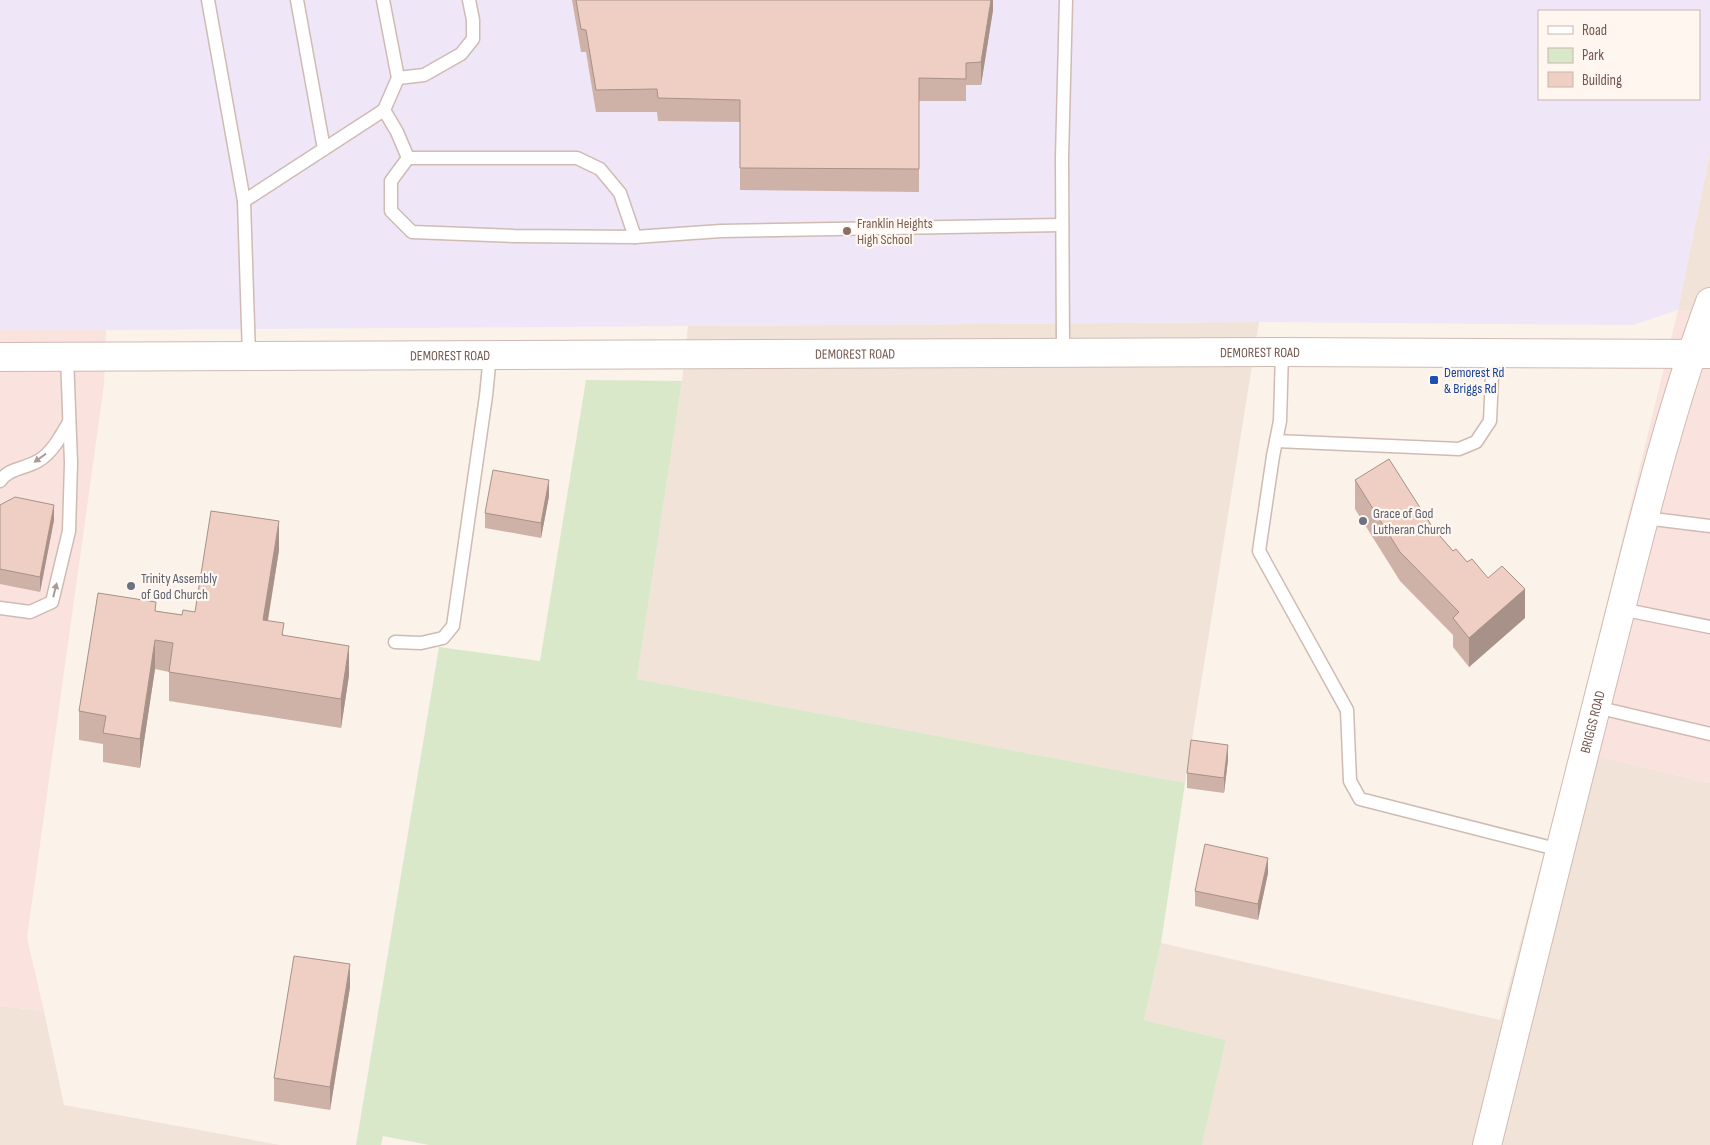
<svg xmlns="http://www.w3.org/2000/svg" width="1710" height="1145" viewBox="0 0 1710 1145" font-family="'Sofia Sans Condensed',sans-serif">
<rect width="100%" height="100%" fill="#fbf2e9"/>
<g fill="#f2e3d8">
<path d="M1710 152V314L1678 310Z"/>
<path d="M1259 322 1185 783 637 679 682 381 688 326Z"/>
<path d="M1571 750 1710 783V1145H1202L1226 1040 1144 1020 1161 943 1500 1020Z"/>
<path d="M0 1006 44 1011 64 1105 280 1145H0Z"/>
</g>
<g fill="#fae3de">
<path d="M1678 310 1710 314V783L1571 750Z"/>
<path d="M0 329 106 330 104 385 27 938 44 1011 0 1006Z"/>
</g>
<path fill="#efe6f8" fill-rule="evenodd" d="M0 0H1710V152L1678 310 1633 325 1259 322 106 330 0 329ZM1539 11H1699V99H1539Z"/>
<path fill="#d9e8c8" d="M586 380 682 381 637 679 1185 783 1161 943 1144 1020 1226 1040 1202 1145H429L383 1136 381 1145H356L439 647 540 661Z"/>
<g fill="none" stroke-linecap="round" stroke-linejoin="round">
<defs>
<g id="service">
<path d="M208 0 244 201 249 356"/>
<path d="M297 0 324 149"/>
<path d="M383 0 398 78 384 110"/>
<path d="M398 78 424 75 461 54 473 39V20L469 0"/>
<path d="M408 158H577L600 169 620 193 635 237"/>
<path d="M244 201 384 110 397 132 408 158 391 181V211L412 232 514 236 635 237 721 231 1062 225"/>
<path d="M1282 352 1280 421 1273 456 1259 551 1347 710 1350 781 1360 799 1560 850"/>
<path d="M1063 353 1062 158 1066 0"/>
<path d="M1276 441 1459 449 1476 442 1490 421 1493 353"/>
<path d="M0 481C9 468 24 469 38 461 52 453 61 436 69 422"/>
<path d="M1645 518 1710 526"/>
<path d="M0 608 30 612 52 602 69 531 71 463 67 357"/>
<path d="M1621 609 1710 627"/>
<path d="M395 642 421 643 443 638 453 626 486 396 490 355"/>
<path d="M1596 707 1710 734"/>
</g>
<g id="tertiary">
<path id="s1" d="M0 357 1282 352 1710 354"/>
<path id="s2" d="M1487 1145C1528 981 1568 816 1610 652 1640 534 1668 416 1710 302"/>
</g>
</defs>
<use href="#service" stroke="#cfbbb2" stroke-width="15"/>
<use href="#tertiary" stroke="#cfbbb2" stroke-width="30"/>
<use href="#service" stroke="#fff" stroke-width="12"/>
<use href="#tertiary" stroke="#fff" stroke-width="28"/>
</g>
<g fill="#ceb2a8">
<path d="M572 0H993V10L981 85H966V101H919V192L740 190V122L658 121 657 112H596L586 52H581Z"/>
<path d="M1355 480 1433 528 1453 551 1488 578 1525 618 1469 667 1453 647V635L1400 581 1355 509Z"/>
<path d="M549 496 541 538 485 528V513Z"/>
<path d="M0 505 54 520 40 592 0 584Z"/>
<path d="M279 550 268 621 284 635 349 675 341 728 169 701V672L155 669 140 768 103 762V744L79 740V711L156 611 182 615 195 612Z"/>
<path d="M1228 760 1224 793 1187 788V773Z"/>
<path d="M1268 873 1258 920 1195 906V891Z"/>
<path d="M350 987 330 1110 274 1101V1078Z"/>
</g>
<g fill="#a79188">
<path d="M991 0H993V10L981 85V62Z"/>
<path d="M549 480V496L541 538V523Z"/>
<path d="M54 505V520L40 592V577Z"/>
<path d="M279 521V550L263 649V620Z"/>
<path d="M1525 589V618L1469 667V638Z"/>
<path d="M155 640V669L140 768V739Z"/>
<path d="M349 646V675L341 728V699Z"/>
<path d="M1228 745V760L1224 793V778Z"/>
<path d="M1268 858V873L1258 920V904Z"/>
<path d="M350 964V987L330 1110V1087Z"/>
</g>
<g fill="#efcfc3" stroke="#a79188">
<path d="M576 0H991L981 62 966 63V79L919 78V169L740 168V100L658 98 657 89 596 90 586 30 581 29Z"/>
<path d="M1389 459 1433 528 1453 551 1456 549 1467 562 1472 559 1488 578 1502 566 1525 589 1469 638 1453 618 1459 612 1400 552 1355 480Z"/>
<path d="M493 470 549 480 541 523 485 513Z"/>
<path d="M15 497 54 505 40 577 0 569V505Z"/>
<path d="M211 511 279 521 263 620 284 623 282 635 349 646 341 699 169 672 173 643 155 640 140 739 103 733 106 716 79 711 98 593 156 602 155 611 182 615 183 610 195 612Z"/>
<path d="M1191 740 1228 745 1224 778 1187 773Z"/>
<path d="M1205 844 1268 858 1258 904 1195 891Z"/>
<path d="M294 956 350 964 330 1087 274 1078Z"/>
</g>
<defs><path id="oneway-solid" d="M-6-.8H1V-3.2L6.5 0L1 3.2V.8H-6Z" transform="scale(1.25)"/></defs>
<g fill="#ac9a95">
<use href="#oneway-solid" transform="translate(40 458) rotate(144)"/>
<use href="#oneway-solid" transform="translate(55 590) rotate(-76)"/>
</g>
<circle fill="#8d6e63" stroke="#fef6ef" stroke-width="2" cx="847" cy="231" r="5"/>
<rect fill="#1a4fb4" stroke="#fef6ef" stroke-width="2" x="1429" y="375" width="10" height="10" rx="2.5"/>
<g fill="#6b7280" stroke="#fef6ef" stroke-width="2">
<circle cx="1363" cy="521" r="5"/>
<circle cx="131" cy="586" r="5"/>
</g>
<g text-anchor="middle" stroke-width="4.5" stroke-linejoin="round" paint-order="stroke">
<g font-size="14" fill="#785e54" stroke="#fef6ef" text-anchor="start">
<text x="857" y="228">Franklin Heights<tspan x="857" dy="16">High School</tspan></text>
</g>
<g font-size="14" fill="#74574e" stroke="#fef6ef">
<text dy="5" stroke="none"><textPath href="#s1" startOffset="1260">DEMOREST ROAD</textPath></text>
<text dy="5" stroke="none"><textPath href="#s1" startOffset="855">DEMOREST ROAD</textPath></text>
<text dy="5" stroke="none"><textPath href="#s1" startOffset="450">DEMOREST ROAD</textPath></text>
<text dy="5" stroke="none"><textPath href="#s2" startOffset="436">BRIGGS ROAD</textPath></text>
</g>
<g font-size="14" fill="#164399" stroke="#fef6ef" text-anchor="start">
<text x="1444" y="377">Demorest Rd<tspan x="1444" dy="16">&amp; Briggs Rd</tspan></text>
</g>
<g font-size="14" fill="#5b616d" stroke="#fef6ef" text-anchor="start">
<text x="1373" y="518">Grace of God<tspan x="1373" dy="16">Lutheran Church</tspan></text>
<text x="141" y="583">Trinity Assembly<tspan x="141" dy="16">of God Church</tspan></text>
</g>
</g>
<rect x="1538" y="10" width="162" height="90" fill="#fef6ef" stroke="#c7b6af"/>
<rect x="1548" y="26" width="25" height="8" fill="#ffffff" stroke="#c7b6af"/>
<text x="1582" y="35" font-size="15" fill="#74574e">Road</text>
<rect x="1548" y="48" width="25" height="15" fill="#d9e8c8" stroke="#c7b6af"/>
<text x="1582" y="60" font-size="15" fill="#74574e">Park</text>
<rect x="1548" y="72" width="25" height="15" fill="#efcfc3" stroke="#c7b6af"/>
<text x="1582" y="85" font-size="15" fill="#74574e">Building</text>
</svg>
